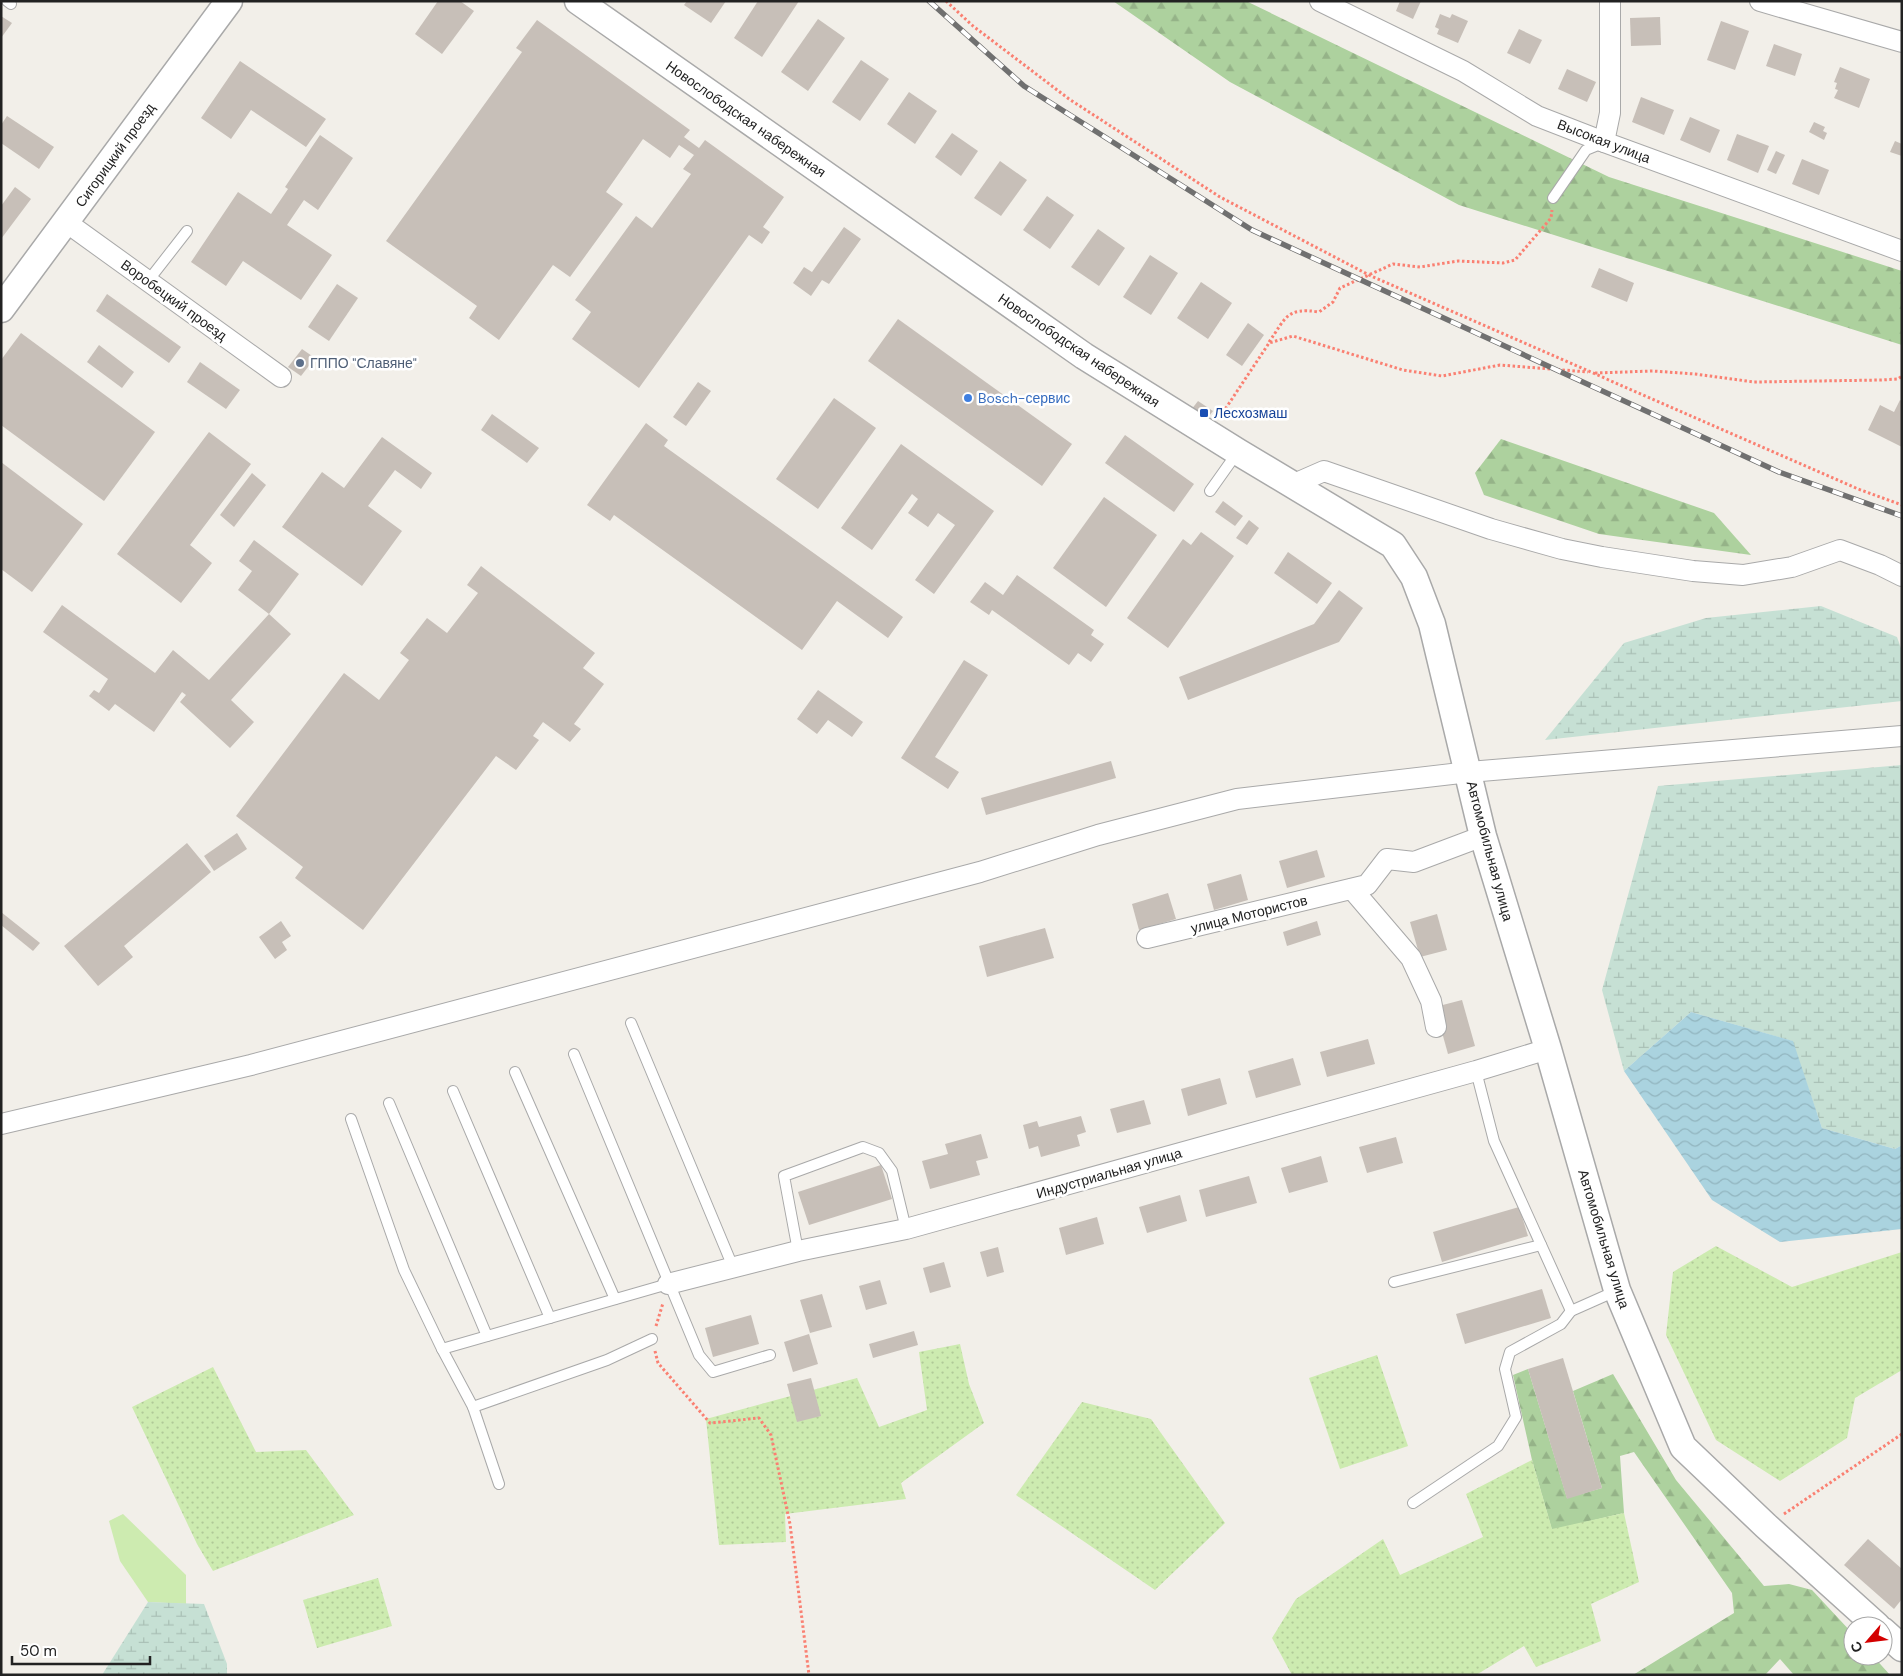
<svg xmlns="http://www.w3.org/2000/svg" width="1903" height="1676" viewBox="0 0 1903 1676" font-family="'DM Sans',sans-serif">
<defs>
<pattern id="forest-firs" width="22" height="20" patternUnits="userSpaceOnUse" patternTransform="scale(1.25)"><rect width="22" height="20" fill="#add19e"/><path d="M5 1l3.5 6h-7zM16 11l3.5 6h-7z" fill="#95b388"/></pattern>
<pattern id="wetland-marsh" width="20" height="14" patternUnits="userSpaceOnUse" patternTransform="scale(1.25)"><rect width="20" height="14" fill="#c6e0d4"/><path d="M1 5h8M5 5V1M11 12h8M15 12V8" fill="none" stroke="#aac0b6"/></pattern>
<pattern id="garden-dots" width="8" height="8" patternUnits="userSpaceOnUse" patternTransform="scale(1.25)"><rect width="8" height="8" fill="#cdebb0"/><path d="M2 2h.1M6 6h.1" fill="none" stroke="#b0c997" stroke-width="1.8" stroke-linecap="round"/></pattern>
<pattern id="water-waves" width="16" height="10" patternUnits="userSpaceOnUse" patternTransform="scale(1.25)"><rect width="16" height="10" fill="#aad3df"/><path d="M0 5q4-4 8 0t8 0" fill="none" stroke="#92b5bf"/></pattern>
</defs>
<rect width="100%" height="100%" fill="#f2efe9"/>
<path fill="#cdebb0" d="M123 1514 186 1575V1604L148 1602 120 1561 109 1521Z"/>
<g fill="url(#forest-firs)">
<path d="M1113 1H1246L1609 177 1902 271V345L1459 205 1230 82Z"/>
<path d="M1501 439 1714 513 1751 555 1599 534 1484 495 1475 473Z"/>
<path d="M1528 1369 1567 1498 1602 1488 1573 1391 1613 1374 1676 1480 1764 1586 1789 1584 1812 1590 1853 1634V1656H1873L1890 1675H1794L1780 1659 1765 1675H1633L1734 1613 1732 1593 1634 1452 1620 1456 1624 1513 1552 1530 1532 1460 1513 1375Z"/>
</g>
<g fill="url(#wetland-marsh)">
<path d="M1821 606 1897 637 1902 651V701L1545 740 1624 643 1706 618Z"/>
<path d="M1902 765V1145L1895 1149 1822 1128 1792 1041 1691 1012 1624 1071 1602 990 1658 786Z"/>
<path d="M148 1602 204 1604 227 1664V1675H102Z"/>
</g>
<g fill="url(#garden-dots)">
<path d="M1716 1246 1792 1287 1902 1252V1370L1855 1398 1847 1438 1780 1481 1716 1440 1666 1335 1673 1272Z"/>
<path d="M960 1344 969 1384 984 1423 901 1483 906 1499 785 1514 786 1542 719 1545 706 1419 857 1378 879 1427 927 1410 919 1352Z"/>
<path d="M1377 1355 1408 1446 1340 1469 1309 1378Z"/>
<path d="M213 1367 256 1452 306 1450 354 1515 213 1571 197 1544 132 1407Z"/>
<path d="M1082 1402 1151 1419 1225 1523 1155 1590 1016 1495Z"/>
<path d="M1532 1460 1552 1529 1624 1513 1639 1582 1591 1604 1601 1641 1536 1667 1524 1646 1476 1675H1292L1272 1638 1296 1599 1383 1539 1400 1575 1483 1537 1466 1494Z"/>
<path d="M378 1578 392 1626 317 1648 303 1600Z"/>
</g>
<path fill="url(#water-waves)" d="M1691 1012 1793 1041 1822 1128 1895 1149 1902 1145V1229L1780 1242 1712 1200 1624 1071Z"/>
<g fill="#c7bfb8">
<path d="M438 1H460L474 11 442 54 415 34Z"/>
<path d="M687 1H726L711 23 684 5Z"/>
<path d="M758 1H799L762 57 734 38Z"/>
<path d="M1400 1H1421L1413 19 1396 11Z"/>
<path d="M1440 14 1450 18 1452 14 1468 21 1458 43 1437 34 1439 29 1435 27Z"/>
<path d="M1 16 12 23 1 38Z"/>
<path d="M1660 17 1661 45 1631 46 1630 18Z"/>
<path d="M818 19 845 38 808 91 781 72Z"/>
<path d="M537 20 690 130 684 137 699 148 705 140 784 197 763 227 770 232 762 244 749 235 639 388 572 339 591 312 575 300 636 216 652 228 691 174 683 169 694 155 679 145 670 158 643 139 606 192 623 204 570 277 553 265 499 340 469 318 477 306 386 241 522 52 516 48Z"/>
<path d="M1721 21 1749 31 1735 70 1707 60Z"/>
<path d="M1519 29 1542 40 1530 64 1507 53Z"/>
<path d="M1774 44 1802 54 1795 76 1766 66Z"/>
<path d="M861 60 889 79 860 121 832 102Z"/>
<path d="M240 61 326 119 306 147 251 110 231 139 201 118Z"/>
<path d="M1840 67 1870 79 1859 108 1834 98 1838 90 1835 89 1837 83 1834 82Z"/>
<path d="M1567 69 1596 82 1587 102 1558 89Z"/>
<path d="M909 92 937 111 915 144 887 124Z"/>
<path d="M1641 97 1674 110 1664 135 1632 122Z"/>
<path d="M7 116 54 147 39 169 1 143V125Z"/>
<path d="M1690 117 1720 130 1710 153 1680 140Z"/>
<path d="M1814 122 1825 127 1823 131 1827 133 1824 140 1809 132Z"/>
<path d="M952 133 978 151 961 176 935 157Z"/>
<path d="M1737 134 1769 146 1758 173 1727 160Z"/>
<path d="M320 135 353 158 318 210 304 200 287 225 332 255 301 300 243 261 226 286 191 262 238 192 271 214 288 189 285 187Z"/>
<path d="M1895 141 1902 144V156L1890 152Z"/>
<path d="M1776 151 1785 155 1776 174 1767 170Z"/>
<path d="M1802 159 1829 170 1819 195 1792 184Z"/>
<path d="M1000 161 1027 180 1001 216 974 198Z"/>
<path d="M15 187 31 199 1 239V206Z"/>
<path d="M1047 196 1074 215 1050 249 1023 230Z"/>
<path d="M844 227 861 239 829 284 822 280 811 296 793 283 804 267 812 272Z"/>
<path d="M1098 229 1125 248 1099 286 1071 267Z"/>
<path d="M1150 255 1178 273 1151 315 1123 297Z"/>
<path d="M1599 268 1634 283 1627 302 1591 287Z"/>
<path d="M1201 282 1232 303 1208 339 1177 318Z"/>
<path d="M337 284 358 298 329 341 308 327Z"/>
<path d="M107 294 181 347 169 363 96 311Z"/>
<path d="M898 319 1072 444 1042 486 868 361Z"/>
<path d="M1248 323 1264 335 1242 366 1226 355Z"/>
<path d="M21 333 155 432 104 501 1 425V360Z"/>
<path d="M99 345 134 372 122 388 87 362Z"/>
<path d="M302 349 315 358 301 376 288 367Z"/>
<path d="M200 362 240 390 226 409 187 382Z"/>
<path d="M698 382 711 391 686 426 673 417Z"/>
<path d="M834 398 876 428 818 509 776 479Z"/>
<path d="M1900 400 1902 401V447L1868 430 1880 405 1894 412Z"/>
<path d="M1198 401 1213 411 1206 420 1191 410Z"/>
<path d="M492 414 539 448 527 463 481 430Z"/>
<path d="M646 423 668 440 664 446 903 617 888 638 837 601 802 650 614 515 610 521 587 505Z"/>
<path d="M209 432 251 464 190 545 212 563 181 603 117 554Z"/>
<path d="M1125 435 1194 484 1174 512 1105 463Z"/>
<path d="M382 437 432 473 421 489 395 470 368 506 402 531 362 586 282 527 322 472 344 488Z"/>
<path d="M901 444 994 511 934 594 915 580 955 525 938 513 928 527 908 513 918 499 912 494 872 550 841 528Z"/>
<path d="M1 462 83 524 32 592 1 569Z"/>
<path d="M252 473 266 485 234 527 220 515Z"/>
<path d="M1104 497 1157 535 1106 607 1053 568Z"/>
<path d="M1223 501 1243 516 1235 526 1215 512Z"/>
<path d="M1249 520 1259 528 1247 545 1236 538Z"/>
<path d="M1201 532 1234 556 1168 648 1127 618 1183 539 1191 545Z"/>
<path d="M254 540 299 574 269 614 238 590 252 571 239 561Z"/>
<path d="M1288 552 1332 583 1317 604 1274 573Z"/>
<path d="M481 566 595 653 583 668 604 684 574 724 581 729 570 742 543 722 533 736 539 740 516 770 496 756 363 930 295 878 303 867 236 816 344 673 379 700 409 660 400 653 427 618 447 633 478 593 467 585Z"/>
<path d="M1017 575 1094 630 1091 635 1104 644 1091 662 1078 653 1069 665 992 610 989 615 970 602 985 582 1003 595Z"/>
<path d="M1339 590 1363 608 1339 642 1188 700 1179 677 1314 624Z"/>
<path d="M62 605 155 673 173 650 209 680 269 614 291 634 231 700 254 722 230 748 180 702 186 695 182 692 154 732 115 704 109 711 89 696 94 690 99 693 108 679 43 632Z"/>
<path d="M964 660 988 675 935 757 959 772 948 789 901 758Z"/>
<path d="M818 690 863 722 852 737 828 720 817 734 797 719Z"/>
<path d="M1111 761 1116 778 986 815 981 798Z"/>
<path d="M237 833 247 849 214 871 204 856Z"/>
<path d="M187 843 211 872 124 946 133 957 98 986 64 946Z"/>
<path d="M1317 850 1325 877 1287 888 1279 861Z"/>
<path d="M1241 874 1248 900 1214 910 1207 884Z"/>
<path d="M1168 893 1176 919 1139 930 1132 904Z"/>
<path d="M1 912 40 943 33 951 1 925Z"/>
<path d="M1437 914 1447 950 1420 957 1410 922Z"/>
<path d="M281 921 291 936 282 942 287 950 275 959 259 937Z"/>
<path d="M1317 921 1321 935 1287 946 1283 932Z"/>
<path d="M1045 928 1054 958 987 977 979 946Z"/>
<path d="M1462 1000 1475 1046 1448 1054 1435 1007Z"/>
<path d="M1368 1039 1375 1064 1327 1077 1320 1052Z"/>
<path d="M1293 1058 1301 1085 1256 1098 1248 1071Z"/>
<path d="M1220 1078 1227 1104 1188 1116 1181 1089Z"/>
<path d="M1144 1100 1151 1124 1117 1133 1110 1109Z"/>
<path d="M1081 1116 1086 1132 1077 1135 1080 1146 1041 1157 1038 1146 1029 1149 1023 1125 1037 1121 1039 1127Z"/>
<path d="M981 1134 988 1158 976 1161 980 1175 930 1189 922 1161 948 1154 945 1144Z"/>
<path d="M1396 1137 1403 1163 1367 1173 1359 1147Z"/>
<path d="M1321 1156 1328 1182 1289 1193 1281 1168Z"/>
<path d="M881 1165 892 1199 809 1225 798 1192Z"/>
<path d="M1249 1176 1257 1203 1206 1217 1199 1190Z"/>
<path d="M1180 1195 1187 1221 1147 1233 1139 1207Z"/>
<path d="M1519 1207 1528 1236 1442 1262 1433 1232Z"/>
<path d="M1097 1217 1104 1244 1066 1255 1059 1228Z"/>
<path d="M998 1247 1004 1272 987 1277 980 1252Z"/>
<path d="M944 1262 951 1287 930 1293 923 1268Z"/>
<path d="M880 1280 887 1304 866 1310 859 1286Z"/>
<path d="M1542 1289 1551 1318 1465 1344 1456 1314Z"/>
<path d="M822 1294 832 1327 810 1333 800 1300Z"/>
<path d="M751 1315 759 1344 713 1357 705 1328Z"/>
<path d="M914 1331 918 1345 873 1358 869 1344Z"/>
<path d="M809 1334 818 1364 793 1372 784 1342Z"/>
<path d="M1563 1358 1602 1488 1567 1499 1528 1369Z"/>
<path d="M811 1378 821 1416 797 1422 787 1384Z"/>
<path d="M1868 1539 1902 1569V1599L1894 1609 1844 1565Z"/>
</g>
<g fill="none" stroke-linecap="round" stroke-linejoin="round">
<defs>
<g id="service">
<path d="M7 1 11 4"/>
<path d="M1553 198 1586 150 1603 143"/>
<path d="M148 281 187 231"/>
<path d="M1210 491 1237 453"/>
<path d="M631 1023 733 1267"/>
<path d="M574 1054 699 1355 713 1372 770 1355"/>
<path d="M1476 1071 1494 1141 1571 1311"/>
<path d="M515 1072 615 1299"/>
<path d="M453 1091 550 1318"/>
<path d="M389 1103 487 1336"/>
<path d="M351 1119 404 1270 442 1349 473 1407 499 1484"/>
<path d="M798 1251 784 1176 863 1147 879 1153 892 1171 906 1229"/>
<path d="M1394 1282 1541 1245"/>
<path d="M442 1349 668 1284"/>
<path d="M473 1407 607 1360 652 1339"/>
<path d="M1413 1503 1498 1446 1516 1417 1505 1369 1510 1352 1561 1324 1571 1311 1616 1291"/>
</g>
<g id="minor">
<path d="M1320 1 1463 71 1537 116 1604 142 1902 251"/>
<path d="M1760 1 1902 42"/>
<path d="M1604 142 1610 113V1"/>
<path d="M66 222 281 377"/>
<path d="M1292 485 1324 471 1491 529 1562 549 1602 557 1693 571 1743 575 1792 567 1840 550 1880 565 1902 576"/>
<path d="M1352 889 1411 958 1431 1001 1436 1027"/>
<path d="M1147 938 1367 885 1387 859 1414 862 1483 836"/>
<path d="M1 1124 251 1065 980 872 1098 835 1237 799 1469 772 1902 736"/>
<path d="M668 1284 798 1251 906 1229 1476 1071 1548 1049"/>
</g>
<g id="tertiary">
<path d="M578 1 1084 356 1238 452 1393 545 1414 577 1432 624 1483 836 1548 1049 1617 1290 1683 1447 1766 1526 1877 1626"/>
<path d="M1 309 229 1"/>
<path d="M1883 1631 1902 1648"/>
</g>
</defs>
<use href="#service" stroke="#a9a9a9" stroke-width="12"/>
<use href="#minor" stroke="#a9a9a9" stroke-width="22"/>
<use href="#tertiary" stroke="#a9a9a9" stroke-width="29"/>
<g stroke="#fa8072" stroke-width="3" stroke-dasharray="2.5 2.5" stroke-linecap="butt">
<path d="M946 1 973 26 1069 99 1220 197 1369 275 1858 489 1902 505"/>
<path d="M1269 342C1286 318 1286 307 1319 312L1333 302 1340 288 1393 264 1420 267 1458 261 1503 263 1515 260 1551 218 1552 210"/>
<path d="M1595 373 1653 371 1695 374 1754 382 1881 380 1898 379 1902 376"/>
<path d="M1220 417 1269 343 1293 336 1403 370 1442 376 1500 365 1588 372"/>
<path d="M656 1326 663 1303"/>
<path d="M655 1351 658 1363 710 1423 759 1418 771 1435 790 1524 809 1675"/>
<path d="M1784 1514 1902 1434"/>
</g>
<use href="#service" stroke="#fff" stroke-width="10"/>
<use href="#minor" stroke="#fff" stroke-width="20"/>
<use href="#tertiary" stroke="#fff" stroke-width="26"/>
<defs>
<path id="rail" d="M929 1 1024 86 1252 230 1779 472 1902 516"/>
</defs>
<use href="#rail" stroke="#707070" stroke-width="5.5"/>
<use href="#rail" stroke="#fff" stroke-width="4" stroke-dasharray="11" stroke-linecap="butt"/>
</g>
<circle fill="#5c6f8a" stroke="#fff" stroke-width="2" cx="300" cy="363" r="5"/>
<circle fill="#3f7fe0" stroke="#fff" stroke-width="2" cx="968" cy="398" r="5"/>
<rect fill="#1a4fb4" stroke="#fff" stroke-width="2" x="1199" y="408" width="10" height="10" rx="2.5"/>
<g text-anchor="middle" stroke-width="5" stroke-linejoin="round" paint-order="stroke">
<g font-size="14" fill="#222" stroke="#fff">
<text transform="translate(746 119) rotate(35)" y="5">Новослободская набережная</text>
<text transform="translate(1604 141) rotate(21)" y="5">Высокая улица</text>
<text transform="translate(115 155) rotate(-54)" y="5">Сигорицкий проезд</text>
<text transform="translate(174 300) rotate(36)" y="5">Воробецкий проезд</text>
<text transform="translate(1079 350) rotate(34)" y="5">Новослободская набережная</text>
<text transform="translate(1490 851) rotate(75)" y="5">Автомобильная улица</text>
<text transform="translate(1249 914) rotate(-14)" y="5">улица Мотористов</text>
<text transform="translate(1109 1173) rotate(-16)" y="5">Индустриальная улица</text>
<text transform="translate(1604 1239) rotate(73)" y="5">Автомобильная улица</text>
</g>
<g font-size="14" fill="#4e5e75" stroke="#fff" text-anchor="start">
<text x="310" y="368">ГППО "Славяне"</text>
</g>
<g font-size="14" fill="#366cbe" stroke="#fff" text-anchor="start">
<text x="978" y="403">Bosch-сервис</text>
</g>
<g font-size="14" fill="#164399" stroke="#fff" text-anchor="start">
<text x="1214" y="418">Лесхозмаш</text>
</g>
</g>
<rect width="1903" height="1676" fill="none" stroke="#222222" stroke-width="5"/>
<g transform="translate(1868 1641) rotate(242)"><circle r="24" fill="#ffffff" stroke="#a7a7a7"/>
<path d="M0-4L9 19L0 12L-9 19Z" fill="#d40000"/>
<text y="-8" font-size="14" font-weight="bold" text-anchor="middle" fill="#222222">С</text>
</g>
<path d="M12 1656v8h138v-8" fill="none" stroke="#222222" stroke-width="2.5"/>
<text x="20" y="1656" font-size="15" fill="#222222" stroke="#ffffff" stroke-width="4" paint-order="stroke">50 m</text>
</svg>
